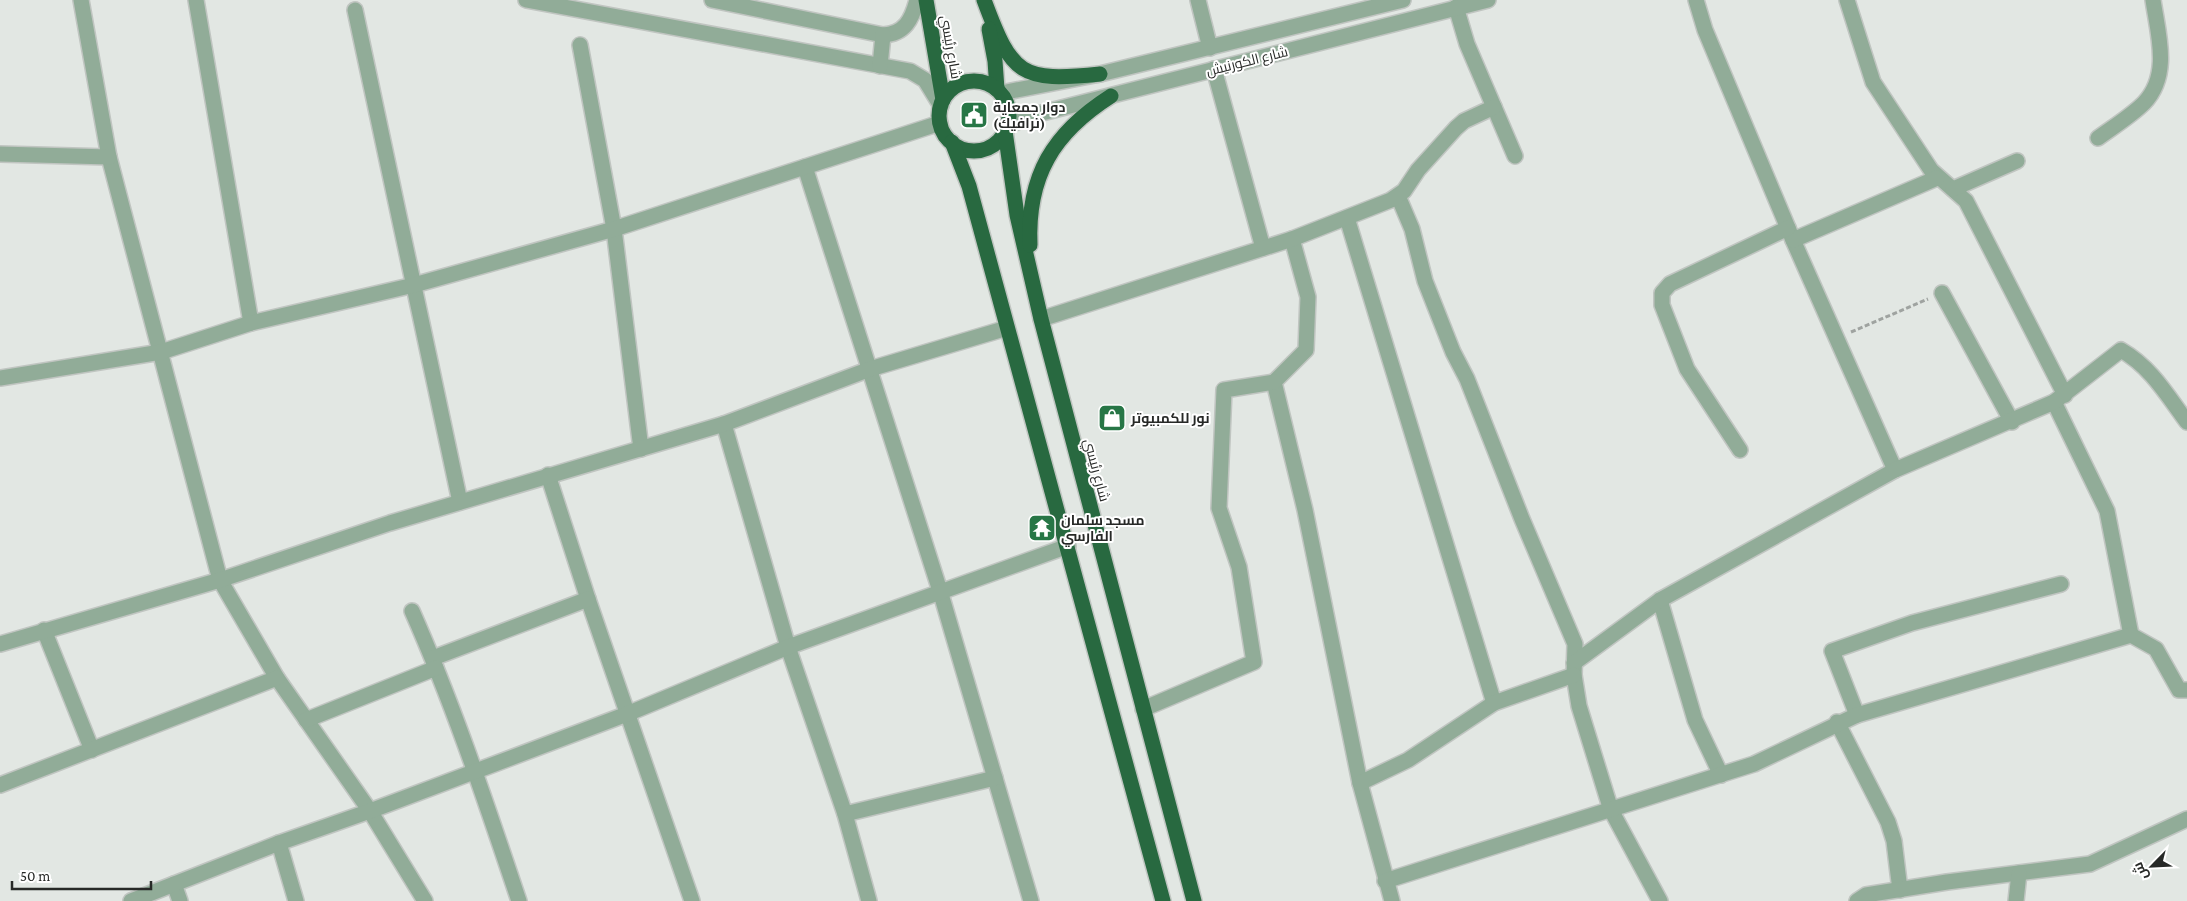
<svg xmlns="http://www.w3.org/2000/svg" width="2187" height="901" viewBox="0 0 2187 901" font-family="'Crimson Pro',Cairo,serif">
<rect width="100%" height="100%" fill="#e2e7e3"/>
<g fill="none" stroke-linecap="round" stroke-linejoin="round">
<defs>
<g id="minor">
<path d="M81 0 109 157 220 580 277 678 370 811 425 901"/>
<path d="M196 0 251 323"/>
<path d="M526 0 910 71 925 80 941 106"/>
<path d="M712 0 883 35C905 34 912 19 917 0"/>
<path d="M1198 0 1210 48"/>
<path d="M1696 0 1705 30 1793 240 1895 470"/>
<path d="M1847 0 1873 82 1931 170 1966 201 2065 395"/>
<path d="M1456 7 1467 44 1515 156"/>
<path d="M355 10 460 502"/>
<path d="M580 45 614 229 641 449"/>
<path d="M880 66 883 35"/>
<path d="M1214 69 1263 248"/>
<path d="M1001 93 1100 74 1403 0"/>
<path d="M1008 126 1030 116 1488 0"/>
<path d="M2098 138C2113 127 2131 116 2144 103 2171 75 2158 34 2153 0"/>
<path d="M0 154 109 157"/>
<path d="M805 167 941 594 1031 901"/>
<path d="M1953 189 2017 161"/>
<path d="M1398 196 1412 229 1425 281 1453 352 1467 379 1522 519 1575 644 1574 675 1579 706 1611 810 1660 901"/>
<path d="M1347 218 1494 703"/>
<path d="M1292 239 1308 297 1306 350 1274 382 1305 510 1360 783 1392 901"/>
<path d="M1793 240 1937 178"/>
<path d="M1942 293 2012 422"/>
<path d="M1041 319 1292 239 1391 200 1404 191 1418 170 1456 128 1464 121 1494 107"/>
<path d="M0 378 161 352 251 323 414 285 614 229 940 123"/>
<path d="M2054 402 2107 511 2131 635"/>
<path d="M724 424 788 647 845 814 869 901"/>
<path d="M1740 450 1687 369 1662 305V293L1670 284 1788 228"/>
<path d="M548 475 588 599 692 901"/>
<path d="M1660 600 1695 720 1721 775"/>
<path d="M412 611C454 706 486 803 519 901"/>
<path d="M44 630 92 750"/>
<path d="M0 644 220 580 390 523 724 424 870 369 1007 328"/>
<path d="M433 658 588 599"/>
<path d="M1574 663 1660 600 1895 470 2054 402 2121 350C2151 367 2167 395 2187 422"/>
<path d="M1143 709 1254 662 1239 567 1219 508 1224 390 1274 382"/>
<path d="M1857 715 1832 651 1912 623 2061 584"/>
<path d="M306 720 436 668"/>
<path d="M1837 722 1888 822 1894 841 1900 890"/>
<path d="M1360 783 1408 760 1494 703 1574 675"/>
<path d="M0 785 277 678"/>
<path d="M845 814 995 778"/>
<path d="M279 843 296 901"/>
<path d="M1385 881 1754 764 1857 715 2131 635 2156 649 2179 690H2187"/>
<path d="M174 884 180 901"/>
<path d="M131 901 279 843 370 811 627 714 788 647 1068 546"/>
<path d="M1857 901 1866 895 1947 882 2090 864 2187 819"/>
<path d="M2016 901 2019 873"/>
</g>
<g id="highway">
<path d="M926 0 943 100"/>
<path d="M984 0C1012 76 1021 82 1100 74"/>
<path d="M989 29 995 61 997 89"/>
<circle cx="974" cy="116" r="35"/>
<path d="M1005 131 1017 215 1041 319 1194 901"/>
<path d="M952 142 969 186 1163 901"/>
<path d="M1030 245C1027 176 1053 133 1111 96"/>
</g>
</defs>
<use href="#minor" stroke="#c0c5c1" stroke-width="18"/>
<use href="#highway" stroke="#c0c5c1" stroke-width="18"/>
<path stroke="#9fa3a0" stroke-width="3" stroke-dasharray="5 2.5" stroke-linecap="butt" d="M1851 332 1928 299"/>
<use href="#minor" stroke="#91ac98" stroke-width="15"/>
<use href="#highway" stroke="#286940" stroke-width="15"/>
</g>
<defs>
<symbol id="civic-square" viewBox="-11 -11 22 22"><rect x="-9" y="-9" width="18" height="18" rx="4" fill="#277646" stroke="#fff"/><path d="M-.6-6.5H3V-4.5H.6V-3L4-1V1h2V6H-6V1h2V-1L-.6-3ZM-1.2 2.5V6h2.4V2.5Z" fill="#fff"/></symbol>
<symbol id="shop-square" viewBox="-11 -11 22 22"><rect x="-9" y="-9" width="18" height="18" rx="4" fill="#277646" stroke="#fff"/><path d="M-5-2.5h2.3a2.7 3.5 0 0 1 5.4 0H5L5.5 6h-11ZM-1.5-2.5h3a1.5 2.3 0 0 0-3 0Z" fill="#fff"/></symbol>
<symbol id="temple-square" viewBox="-11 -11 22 22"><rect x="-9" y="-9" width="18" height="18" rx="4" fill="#277646" stroke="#fff"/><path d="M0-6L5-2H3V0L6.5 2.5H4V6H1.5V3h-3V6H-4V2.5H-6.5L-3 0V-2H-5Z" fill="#fff"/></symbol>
</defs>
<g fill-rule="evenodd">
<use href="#civic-square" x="958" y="99" width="32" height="32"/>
<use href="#shop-square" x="1096" y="402" width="32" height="32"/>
<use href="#temple-square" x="1026" y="512" width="32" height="32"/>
</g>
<g text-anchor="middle" stroke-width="4" stroke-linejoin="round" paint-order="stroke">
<g font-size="14" fill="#272927" stroke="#fff">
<text transform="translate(951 47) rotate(80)" y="5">شارع رئيسي</text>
<text transform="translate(1247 61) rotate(-14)" y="5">شارع الكورنيش</text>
<text transform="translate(1097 470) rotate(75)" y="5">شارع رئيسي</text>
</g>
<g font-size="14" font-weight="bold" fill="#272927" stroke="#fff" text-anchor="start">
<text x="993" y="112">دوار جمعاية<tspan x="993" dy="16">(ترافيك)</tspan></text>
<text x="1131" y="423">نور للكمبيوتر</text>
<text x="1061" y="525">مسجد سلمان<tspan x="1061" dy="16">الفارسي</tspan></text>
</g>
</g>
<g transform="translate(2152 866) rotate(246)" stroke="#ffffff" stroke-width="4" paint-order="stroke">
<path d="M0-4L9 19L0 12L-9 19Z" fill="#272927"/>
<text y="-8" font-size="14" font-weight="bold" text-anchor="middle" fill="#272927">ش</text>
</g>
<path d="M12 881v8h139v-8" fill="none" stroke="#272927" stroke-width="2.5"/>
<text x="20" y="881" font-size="15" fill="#272927" stroke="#ffffff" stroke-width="4" paint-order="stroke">50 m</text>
</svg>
